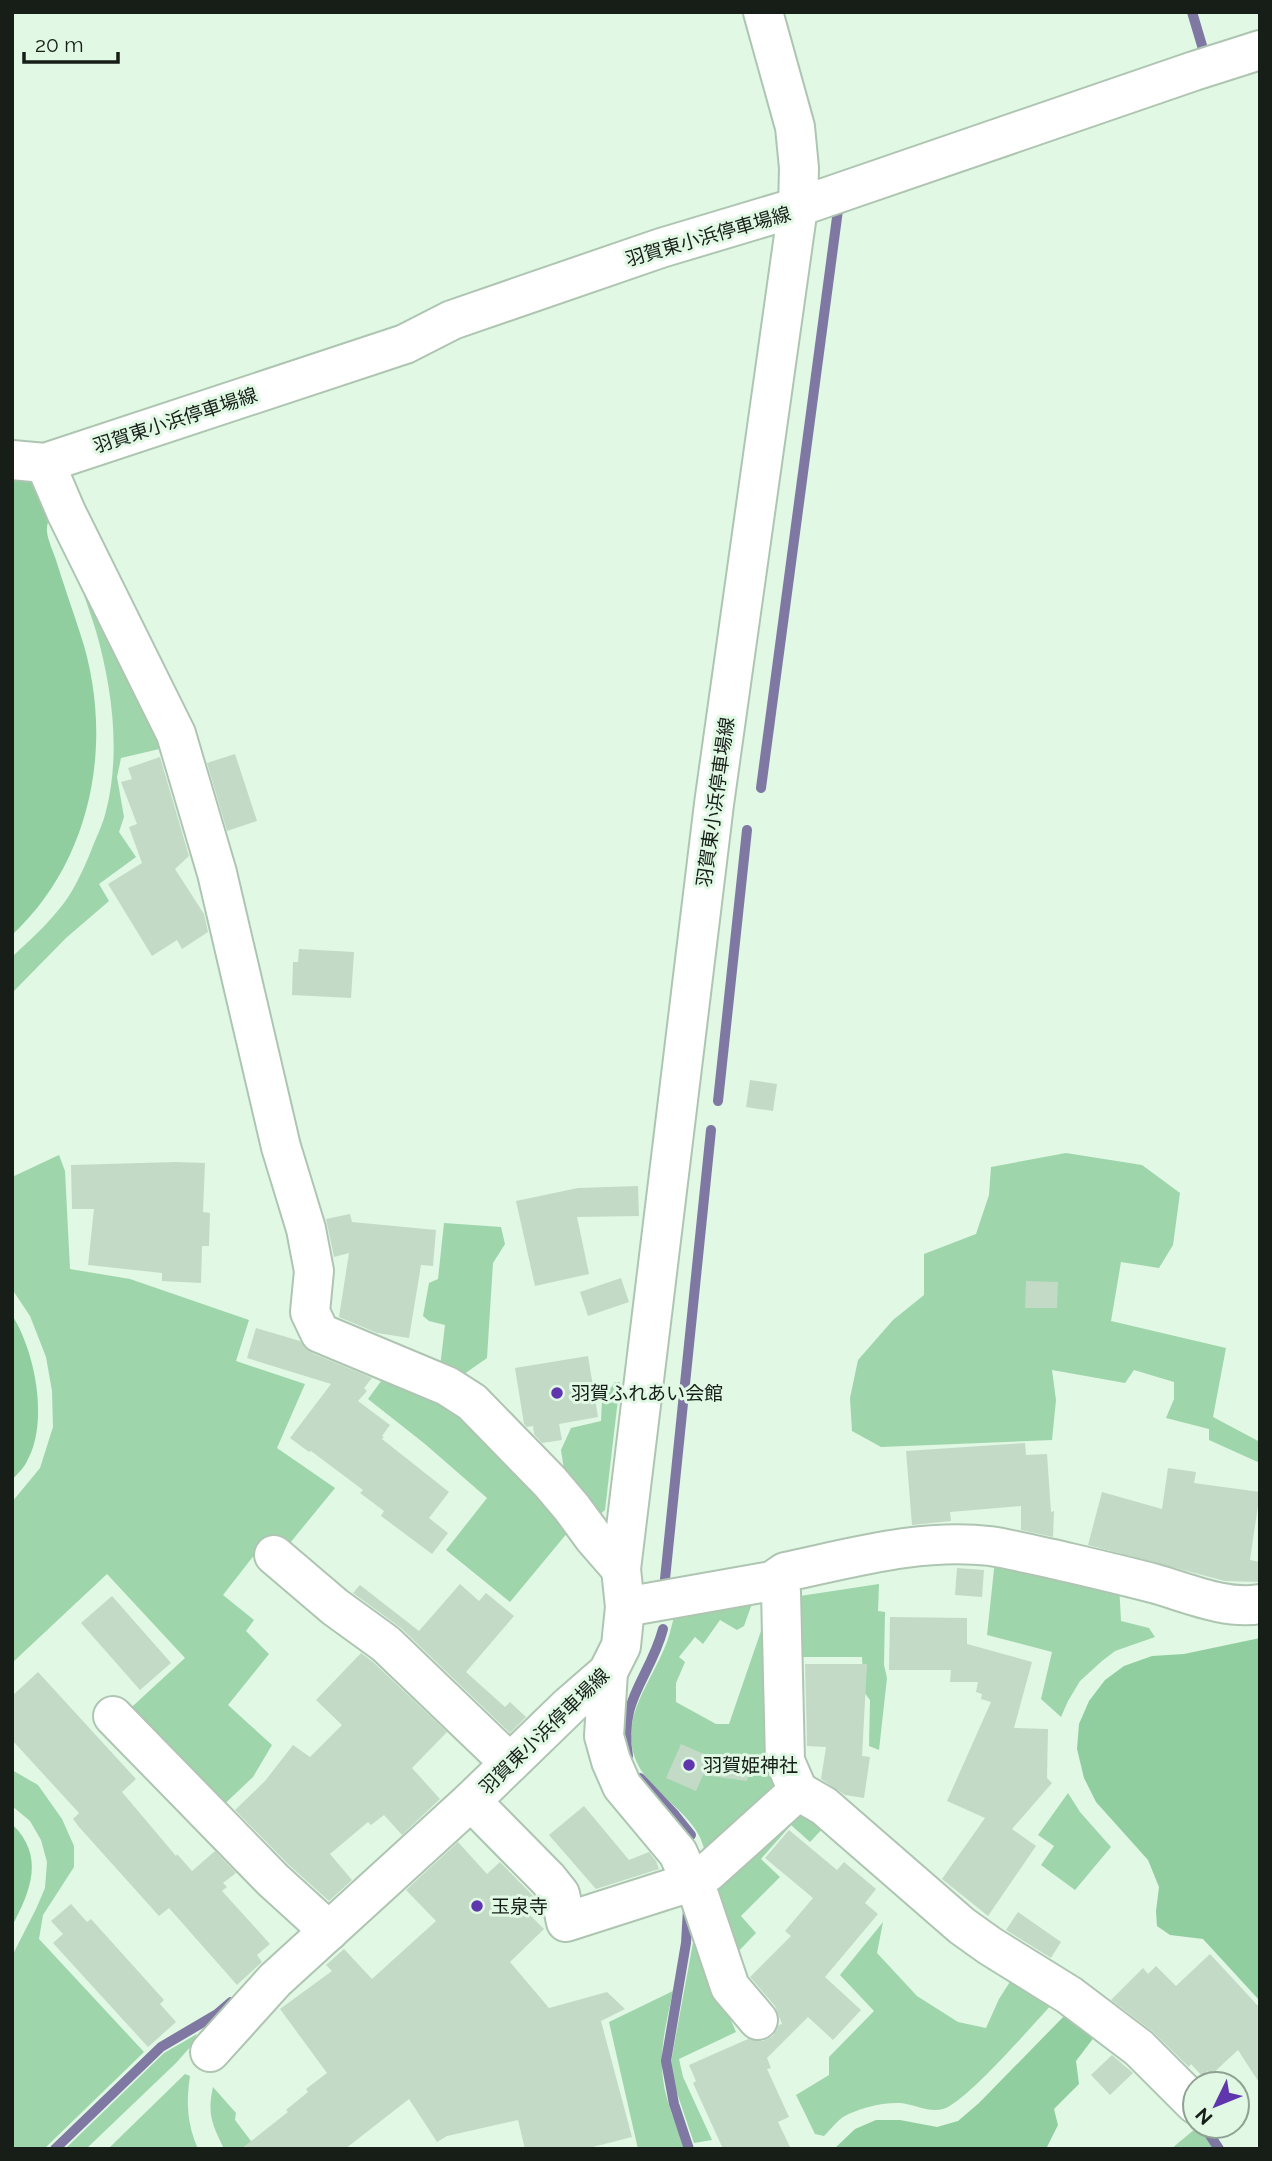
<svg xmlns="http://www.w3.org/2000/svg" width="1272" height="2161" viewBox="0 0 1272 2161" font-family="Raleway,'Noto Sans JP',sans-serif">
<rect width="100%" height="100%" fill="#e0f8e4"/>
<g fill="#9fd5ab">
<path d="M67 545 168 747 121 758 117 777 124 817 119 832 136 857 99 884 109 901 66 938 12 993V957C30 940 49 923 64 903 75 888 84 868 91 851 96 838 103 824 106 811 121 753 112 687 96 631 87 602 76 574 67 545Z"/>
<path d="M1066 1153 1142 1165 1180 1193 1173 1245 1159 1268 1121 1262 1111 1321 1226 1348 1213 1417 1260 1442V1463L1209 1440V1429L1166 1418 1174 1399V1382L1134 1370 1125 1383 1052 1370 1056 1400 1052 1440 881 1447 852 1431 850 1398 858 1360 893 1320 924 1295V1254L976 1234 989 1195 991 1167Z"/>
<path d="M59 1155 65 1171 70 1269 130 1279 249 1320 236 1361 305 1384 277 1448 335 1488 281 1554 259 1549 223 1595 254 1620 246 1631 269 1654 228 1705 272 1745 253 1777 215 1813 122 1716 185 1658 107 1574 12 1663V1502L40 1468 53 1427 52 1391 46 1357 30 1316 12 1289V1177Z"/>
<path d="M444 1223 501 1227 505 1244 493 1263 487 1358 460 1377 440 1367 445 1325 429 1321 423 1316 429 1283 438 1279Z"/>
<path d="M387 1373 442 1396 573 1526 510 1602 446 1550 487 1498 425 1444 368 1399Z"/>
<path d="M615 1382H620L605 1510 597 1517 564 1470 561 1450 571 1428 601 1421 602 1400Z"/>
<path d="M995 1560 1119 1584 1121 1621 1149 1628 1155 1637 1115 1651 1102 1661 1080 1681 1068 1701 1061 1717 1041 1699 1052 1652 987 1635Z"/>
<path d="M879 1584 878 1611 885 1612 884 1665 887 1678 879 1750 869 1746 870 1700 864 1692 862 1657H789L800 1596Z"/>
<path d="M754 1598 744 1626 737 1630 720 1620 703 1644 695 1637 679 1657 685 1662 676 1683V1702L716 1724H729L771 1602 776 1791 705 1852C703 1845 701 1838 697 1832 687 1815 663 1797 649 1781 607 1731 649 1689 667 1642 671 1632 672 1621 676 1611Z"/>
<path d="M12 1770 38 1785 62 1819 74 1846V1867L43 1915 39 1939 144 2052 44 2149H12V1956L36 1909 45 1888 47 1862 41 1840 30 1821 12 1806Z"/>
<path d="M1068 1793 1080 1812 1111 1847 1075 1890 1041 1865 1054 1846 1038 1835Z"/>
<path d="M791 1814 817 1816 826 1825 810 1842 791 1825 761 1859 780 1877 741 1916 756 1933 731 1959 708 1891Z"/>
<path d="M697 1921 718 1990 736 2032 679 2059 683 2077 712 2140 694 2143 673 2081 671 2062Z"/>
<path d="M883 1922 877 1953 917 1996 958 2022 986 2028 999 1999 1013 1977 1055 2001C1035 2022 966 2103 943 2109 928 2113 914 2104 900 2103 883 2102 858 2108 843 2117 836 2122 830 2130 824 2136L815 2134 796 2095 829 2075V2057L874 2011 840 1975Z"/>
<path d="M673 1991C667 2020 659 2049 663 2079 666 2103 677 2126 685 2149H638L609 2022Z"/>
<path d="M197 2034 192 2045 176 2063 86 2149H65L164 2053Z"/>
<path d="M185 2074 190 2076C186 2102 187 2124 198 2149H108Z"/>
<path d="M213 2087 236 2113 235 2120 257 2149H224C212 2124 207 2114 213 2087Z"/>
<path d="M1195 2129 1204 2131 1214 2147 1211 2149H1171Z"/>
</g>
<g fill="#91ce9f">
<path d="M12 470 28 474 53 506C51 514 46 524 47 532 48 540 52 549 55 557 63 583 72 608 80 633 115 737 94 859 12 935Z"/>
<path d="M12 1315C35 1351 50 1424 26 1463 23 1469 17 1474 12 1480Z"/>
<path d="M1260 1638V2001L1203 1939 1170 1935 1157 1926 1156 1911 1159 1887 1148 1860 1096 1802 1084 1778 1077 1749 1079 1724 1089 1701 1105 1680 1124 1666 1152 1656 1184 1654Z"/>
<path d="M12 1824C45 1856 31 1890 12 1926Z"/>
<path d="M1068 2012 1095 2036 1076 2061 1079 2084 1054 2109 1058 2125 1046 2149H834L855 2129 876 2120H900L937 2127 958 2121 979 2103Z"/>
</g>
<g fill="none" stroke-linecap="round" stroke-linejoin="round">
<g stroke="#7f78a2" stroke-width="10">
<path d="M1192 12 1203 49"/>
<path d="M761 788 838 210 846 207"/>
<path d="M718 1101 747 830"/>
<path d="M665 1579 711 1130"/>
<path d="M628 1756C618 1700 650 1678 663 1629"/>
<path d="M640 1778 675 1815 691 1835"/>
<path d="M688 1909 686 1943 666 2061 674 2104 689 2149"/>
<path d="M1204 2126 1219 2149"/>
<path d="M55 2149 161 2047 217 2014 231 2002"/>
</g>
</g>
<g fill="#c3dac7">
<path d="M235 754 257 821 227 831 207 763Z"/>
<path d="M160 757 189 856 175 869 204 914 208 932 182 949 177 940 152 956 108 884 142 863 129 827 137 824 121 782 132 779 128 768Z"/>
<path d="M299 949 354 952 351 998 292 995 293 962H298Z"/>
<path d="M750 1080 777 1084 773 1111 746 1107Z"/>
<path d="M176 1162 205 1163 203 1212 210 1213 209 1246H202L201 1283 162 1281V1273L88 1265 94 1209H72L71 1165Z"/>
<path d="M638 1186 639 1216 577 1217 589 1274 535 1286 516 1201 578 1188Z"/>
<path d="M350 1214 352 1222 436 1230 433 1266 421 1265 409 1338 377 1333 339 1317 349 1253 334 1257 326 1219Z"/>
<path d="M621 1278 629 1302 588 1316 580 1292Z"/>
<path d="M1026 1281 1058 1282 1057 1308H1025Z"/>
<path d="M256 1328 300 1341 312 1353 372 1378 364 1388 367 1391 358 1401 390 1425 382 1436 384 1437 382 1439 449 1492 429 1518 448 1533 432 1554 381 1516 384 1511 360 1493 363 1490 311 1451 309 1452 290 1438 331 1384 247 1358Z"/>
<path d="M588 1356 598 1417 559 1424 562 1440 542 1443 534 1434 533 1426 527 1427 524 1424 515 1368Z"/>
<path d="M1025 1443 1026 1455 1047 1454 1051 1512 1054 1511 1053 1537 1021 1530V1506L950 1512 951 1521 912 1525 906 1451Z"/>
<path d="M1168 1468 1196 1472 1194 1483 1260 1492 1250 1560 1260 1562V1582L1225 1581 1088 1545 1102 1492 1162 1509Z"/>
<path d="M957 1568 984 1570 982 1597 955 1595Z"/>
<path d="M460 1584 479 1601 486 1593 514 1616 466 1672 505 1707 510 1702 526 1717 510 1733 401 1628 353 1593 360 1585 419 1631Z"/>
<path d="M112 1596 171 1663 140 1690 81 1623Z"/>
<path d="M890 1617 967 1618V1644L1032 1662 1014 1728 1048 1729 1047 1778 1052 1783 1012 1829 1036 1846 988 1916 942 1879 985 1818 947 1801 991 1702 981 1699 982 1694 976 1692 978 1682H950L951 1670H889Z"/>
<path d="M361 1653 372 1661 447 1732 412 1768 440 1799 402 1835 384 1815 371 1825 368 1822 330 1854 352 1880 329 1901 288 1864 235 1810 265 1781 293 1745 310 1757 342 1725 316 1700Z"/>
<path d="M805 1664H867L862 1756 870 1757 864 1798 845 1795 821 1779 826 1747 807 1746Z"/>
<path d="M38 1672 136 1779 122 1792 176 1856 177 1854 192 1871 215 1851 236 1873 223 1883 227 1887 222 1891 270 1944 257 1955 262 1962 237 1985 169 1908 159 1916 79 1827 73 1819 79 1813 12 1740V1696Z"/>
<path d="M681 1744 749 1774 747 1781 703 1775 696 1791 666 1778Z"/>
<path d="M584 1806 629 1860 649 1852 656 1861 659 1869 596 1889 549 1835Z"/>
<path d="M789 1830 837 1870 844 1862 876 1889 865 1903 878 1914 825 1977 861 2010 833 2040 808 2017 767 2058 771 2068 767 2069 789 2117 778 2122 791 2149H723L693 2083 696 2081 689 2065 748 2039 763 2041 773 2036 779 2025 782 2024 775 2006 750 1977 791 1936 785 1931 813 1898 765 1858Z"/>
<path d="M458 1842 487 1874 500 1862 537 1900 526 1911 544 1929 510 1962 549 2008 607 1992 625 2009 601 2021 632 2137 585 2149H525L518 2120 447 2136 437 2142 409 2099 345 2149H241L288 2112 286 2110 308 2092 306 2089 327 2073 280 2009 332 1971 326 1965 344 1949 372 1979 436 1921 406 1890Z"/>
<path d="M71 1904 87 1922 91 1919 164 2000 160 2004 176 2022 148 2047 53 1943 63 1934 51 1921Z"/>
<path d="M1018 1912 1061 1942 1051 1958 1006 1930Z"/>
<path d="M1210 1954 1260 2008V2084L1238 2050 1211 2075 1208 2071 1202 2076 1191 2064 1189 2067 1152 2031 1111 2000 1143 1968 1148 1974 1156 1966 1176 1986Z"/>
<path d="M1112 2055 1133 2073 1110 2095 1091 2075Z"/>
</g>
<g fill="none" stroke-linecap="round" stroke-linejoin="round">
<defs>
<g id="minor">
<path d="M763 12 795 127 799 168 798 207 1194 71 1260 50"/>
<path d="M45 463 66 512 176 734 217 873 281 1147 306 1229 314 1271 310 1312 320 1333 447 1386 472 1402 550 1482 572 1508 594 1538 621 1569"/>
<path d="M274 1555 335 1607 386 1644 510 1763"/>
<path d="M625 1607 772 1581 785 1572C852 1558 921 1538 990 1546 1011 1549 1032 1555 1053 1559 1087 1567 1122 1575 1156 1584 1188 1593 1226 1610 1260 1604"/>
<path d="M113 1716 273 1880 329 1931"/>
<path d="M798 1791 824 1806 962 1926 990 1946 1069 1995 1139 2048 1195 2104"/>
<path d="M471 1801 548 1879 560 1894 566 1922 691 1882 678 1853 622 1786 611 1761 604 1736 608 1672"/>
<path d="M758 2020 730 1987 700 1898 691 1882 707 1873 798 1791 785 1761 781 1592 772 1581"/>
</g>
<path id="major" d="M12 460 45 463 405 344 452 320 661 248 798 207 714 804 621 1569 625 1607 621 1646 608 1672 570 1705 471 1801 275 1980 210 2052"/>
</defs>
<use href="#minor" stroke="#aec5b2" stroke-width="42"/>
<use href="#major" stroke="#aec5b2" stroke-width="42"/>
<use href="#minor" stroke="#fff" stroke-width="38"/>
<use href="#major" stroke="#fff" stroke-width="38"/>
</g>
<g fill="#6036ae" stroke="#e0f8e4" stroke-width="2.5">
<circle cx="557" cy="1393" r="7"/>
<circle cx="689" cy="1765" r="7"/>
<circle cx="477" cy="1906" r="7"/>
</g>
<g text-anchor="middle" stroke-width="6" stroke-linejoin="round" paint-order="stroke">
<g font-size="19" fill="#161e17" stroke="#e0f8e4">
<text transform="translate(708 236) rotate(-16)" y="7">羽賀東小浜停車場線</text>
<text transform="translate(175 420) rotate(-18)" y="7">羽賀東小浜停車場線</text>
<text transform="translate(715 802) rotate(-82)" y="7">羽賀東小浜停車場線</text>
<text transform="translate(544 1731) rotate(-44)" y="7">羽賀東小浜停車場線</text>
</g>
<g font-size="19" fill="#161e17" stroke="#e0f8e4" text-anchor="start">
<text x="571" y="1400">羽賀ふれあい会館</text>
<text x="703" y="1772">羽賀姫神社</text>
<text x="491" y="1913">玉泉寺</text>
</g>
</g>
<rect width="1272" height="2161" fill="none" stroke="#161e17" stroke-width="28"/>
<g transform="translate(1216 2105) rotate(227)"><circle r="33" fill="#e0f8e4" stroke="#8fa192" stroke-width="2"/>
<path d="M0-5L12 26L0 18L-12 26Z" fill="#6036ae"/>
<text y="-10" font-size="19" font-weight="bold" text-anchor="middle" fill="#161e17">N</text>
</g>
<path d="M24 52v10h94v-10" fill="none" stroke="#161e17" stroke-width="3.5"/>
<text x="35" y="52" font-size="21" fill="#161e17" stroke="#e0f8e4" stroke-width="5" paint-order="stroke">20 m</text>
</svg>
